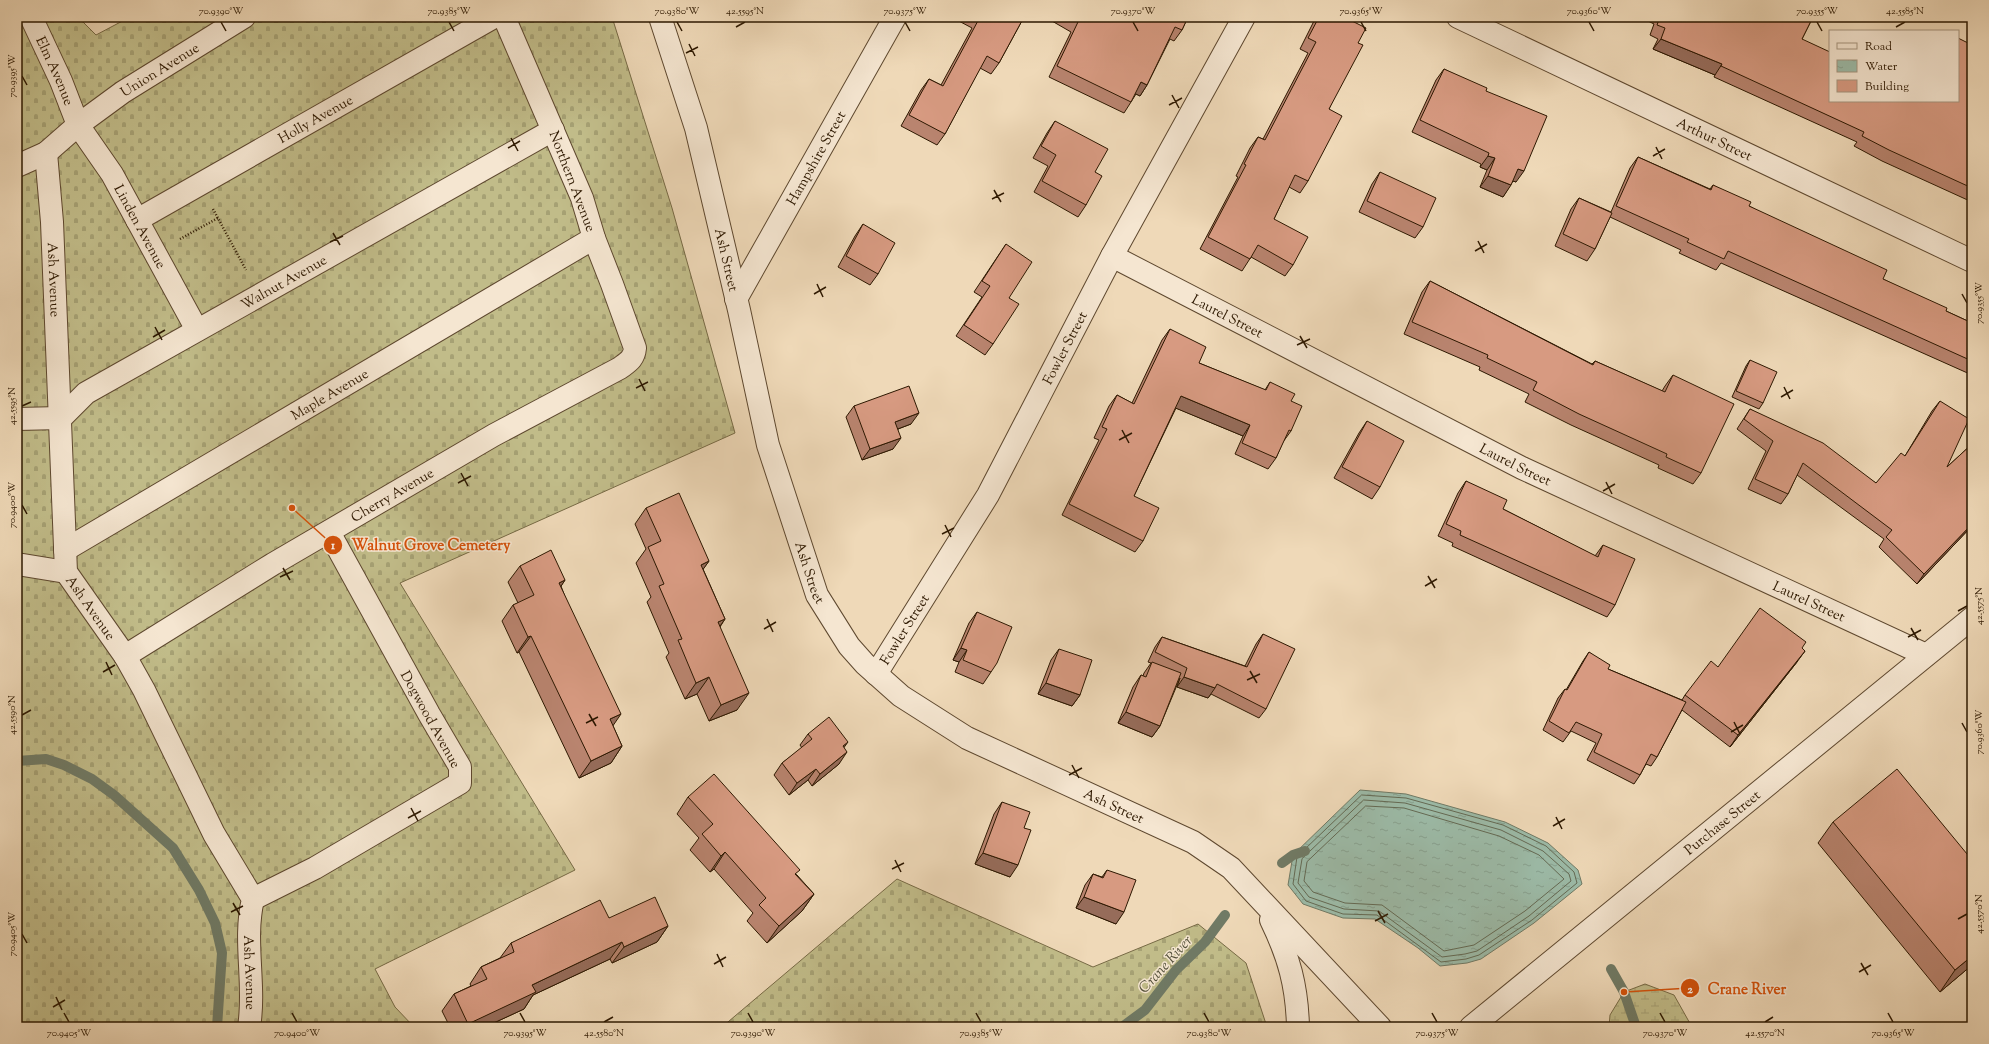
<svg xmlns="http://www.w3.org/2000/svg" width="1989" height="1044" viewBox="0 0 1989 1044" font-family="'Sorts Mill Goudy',serif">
<defs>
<pattern id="wetland-marsh" width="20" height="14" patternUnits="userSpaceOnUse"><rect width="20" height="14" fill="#c1bc89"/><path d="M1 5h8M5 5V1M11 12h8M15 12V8" fill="none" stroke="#a6a174"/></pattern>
<pattern id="cemetery-stones" width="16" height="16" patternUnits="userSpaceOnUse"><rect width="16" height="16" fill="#c1bc89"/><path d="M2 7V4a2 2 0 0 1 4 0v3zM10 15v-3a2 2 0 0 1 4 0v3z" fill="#a6a174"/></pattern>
<pattern id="water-ripples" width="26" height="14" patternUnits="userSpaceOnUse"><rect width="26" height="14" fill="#9cbba8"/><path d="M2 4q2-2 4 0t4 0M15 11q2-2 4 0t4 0" fill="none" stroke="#87a08f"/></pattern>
</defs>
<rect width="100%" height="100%" fill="#efd9b8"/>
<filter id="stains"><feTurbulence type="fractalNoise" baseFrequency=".005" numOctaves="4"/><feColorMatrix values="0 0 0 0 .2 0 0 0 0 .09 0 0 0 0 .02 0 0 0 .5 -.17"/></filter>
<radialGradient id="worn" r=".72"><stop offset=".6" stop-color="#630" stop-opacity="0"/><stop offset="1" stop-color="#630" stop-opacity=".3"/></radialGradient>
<path fill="url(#wetland-marsh)" stroke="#776a45" d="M1645 984 1674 995 1692 1027H1609L1610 1015 1624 992Z"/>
<g fill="url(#cemetery-stones)" stroke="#776a45">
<path d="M17 17H78L96 35 130 17H612L672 208 735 433 400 583 575 870 375 969 395 1007 414 1027H17Z"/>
<path d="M897 879 1093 967 1198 924 1246 963 1267 1027H722Z"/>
</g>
<path fill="url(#water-ripples)" stroke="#707a65" d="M1360 790 1406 794 1505 822 1548 843 1578 870 1582 884 1534 923 1481 959 1467 963 1440 966 1418 948 1375 919 1343 918 1303 904 1288 885 1293 855Z"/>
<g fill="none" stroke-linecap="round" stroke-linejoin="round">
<g stroke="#646a54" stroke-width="1">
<path d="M1362 795 1406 798 1503 825 1546 846 1574 872 1577 883 1532 920 1479 955 1466 959 1441 962 1377 915 1343 914 1306 901 1293 884 1297 857Z"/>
<path d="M1364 800 1405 803 1501 830 1543 851 1569 874 1571 881 1529 916 1477 951 1465 954 1442 957 1379 911 1344 909 1309 897 1298 883 1302 859Z"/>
<path d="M1366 806 1404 808 1499 836 1539 855 1564 879 1525 911 1474 945 1444 951 1382 905 1345 903 1313 892 1304 881 1307 862Z"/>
</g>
<g stroke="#707a65" stroke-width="10">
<path d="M17 761 46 759 64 765 92 779 114 795 173 848 199 890 215 923 222 953 217 1027"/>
<path d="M1282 863 1293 855 1305 851"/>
<path d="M1611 969 1624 992 1636 1027"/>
<path d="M1122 1027 1145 1010 1176 970 1205 942 1225 915"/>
</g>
<defs>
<g id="minor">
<path id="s1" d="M31 17 61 81 78 125 112 174 197 330"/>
<path id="s2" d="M660 17 696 128 739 310 768 445 817 595 849 646 865 664 901 696 967 738 1193 842 1231 868 1380 1027"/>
<path id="s3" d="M1458 17 1972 261"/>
<path id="s4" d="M46 153 52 222 66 572 125 656 144 690 214 834 253 899C243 941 256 985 249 1027"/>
<path id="s5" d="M17 166 46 153 78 125 123 92 244 17"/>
<path id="s6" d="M137 220 494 17"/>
<path id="s7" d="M1112 256 1522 468 1926 655"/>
<path id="s8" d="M736 299 895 17"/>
<path id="s9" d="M61 418 86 393 553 130"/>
<path d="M17 419 61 418"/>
<path id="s10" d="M65 550 594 238"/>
<path d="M17 564 66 572"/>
<path id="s11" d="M125 656 273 564 494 435 620 368C628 362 634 359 635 348L612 284 594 238 582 198 504 17"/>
<path id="s12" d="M876 674 988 495 1112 256 1244 17"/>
<path d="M253 899 315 868 460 783V767L429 714 329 532"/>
<path d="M1271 920C1289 957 1297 986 1298 1027"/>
<path id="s13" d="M1471 1027 1972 618"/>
</g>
</defs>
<use href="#minor" stroke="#5e482f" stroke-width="24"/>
<g stroke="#2d1801" stroke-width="2.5" stroke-dasharray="1 2" stroke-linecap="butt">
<path d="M213 209 246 270"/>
<path d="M180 239 218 218"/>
</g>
<use href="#minor" stroke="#f5e6d1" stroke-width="22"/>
</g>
<g fill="#b9846f" stroke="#2d1801">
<path d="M958 17H1024L999 63 991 74 980 68 945 134 937 145 901 126 921 90 929 79 941 85 972 28 957 20Z"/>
<path d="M1045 17H1188L1182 30 1174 41 1170 39 1147 85 1140 96 1136 94 1131 102 1124 113 1049 77 1071 32Z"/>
<path d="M1316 17H1344L1358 43 1329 109 1308 181 1300 193 1289 187 1274 219 1293 265 1285 276 1251 257 1242 271 1200 249 1238 177 1236 176 1250 148 1258 137 1263 139 1308 53 1300 49Z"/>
<path d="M1640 17H1813L1802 39 1830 101H1958L1972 45V202L1882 161 1854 146 1857 142 1714 77 1715 75 1653 49 1658 39 1650 35 1654 24Z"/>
<path d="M1444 69 1486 91 1516 182 1513 181 1503 197 1480 187 1487 170 1480 167 1481 164 1412 132 1436 80Z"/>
<path d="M1055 121 1095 172 1086 205 1078 217 1034 192 1048 166 1033 158 1047 133Z"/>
<path d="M1638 157 1710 189 1713 185 1749 206 1883 279 1946 311 1972 323V375L1721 263 1716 270 1679 253 1681 250 1610 217 1595 249 1587 261 1555 246 1571 209 1579 198 1611 212 1630 168Z"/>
<path d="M1380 172 1423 227 1415 238 1359 212 1372 184Z"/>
<path d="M863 224 878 274 870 285 838 267 855 236Z"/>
<path d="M1006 244 1009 298 993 344 985 355 956 336 982 297 974 292Z"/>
<path d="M1430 281 1592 364 1595 361 1662 391 1665 386 1673 375 1701 473 1693 484 1658 468 1659 465 1571 425 1525 402 1529 394 1479 370 1480 367 1404 334 1422 292Z"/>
<path d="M1170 329 1199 363 1265 390 1270 382 1291 401V431L1283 442 1276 458 1268 469 1235 454 1243 436 1176 408 1134 496 1143 541 1135 552 1062 515 1099 440 1094 438 1109 406 1117 395 1132 403 1162 340Z"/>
<path d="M1750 360 1763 403 1759 409 1732 397 1746 366Z"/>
<path d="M1940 401 1947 467 1972 444V530L1970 528 1917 584 1879 547 1884 539 1797 475 1788 494 1781 504 1748 489 1766 451 1737 429 1750 409 1876 483 1905 456 1932 411Z"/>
<path d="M854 406 911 424 898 429 893 449 862 460 846 417Z"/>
<path d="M1367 421 1380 487 1372 499 1334 478 1359 433Z"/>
<path d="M1466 481 1503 509 1595 556 1603 545 1615 605 1607 617 1452 546 1453 543 1438 536 1458 493Z"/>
<path d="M646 508 709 561 703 569 725 619 720 627 737 710 709 721 697 694 685 699 666 657 669 653 647 602 651 597 636 563 646 549 635 524Z"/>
<path d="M520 566 565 580 561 586 613 726 622 746 611 763 579 778 519 652 517 653 502 621 513 605 518 603 508 582Z"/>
<path d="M977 612 991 672 983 684 955 672 959 662 953 660 969 623Z"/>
<path d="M1263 634 1266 709 1259 718 1211 694 1208 698 1177 687 1180 678 1160 726 1152 737 1118 723 1133 687 1141 675 1143 676 1144 673 1151 663 1148 662 1155 647 1162 637 1245 666 1256 644Z"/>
<path d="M1802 648 1797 662 1730 747 1682 710 1657 757 1651 766 1646 764 1640 775 1634 784 1587 760 1596 743 1571 731 1563 742 1543 730 1558 698 1565 689 1566 690 1583 661 1589 652 1608 669 1682 700 1685 695 1718 667Z"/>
<path d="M1059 649 1080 695 1072 706 1038 694 1051 660Z"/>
<path d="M808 734 844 748 839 764 812 786 808 780 789 795 774 775 782 763 802 748 800 745Z"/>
<path d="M688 797 797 875 814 894 802 911 767 943 747 921 753 913 714 869 710 872 690 850 699 838 677 814Z"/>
<path d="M1002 802 1024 828 1010 877 975 864 994 814Z"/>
<path d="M1833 822 1972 965 1940 992 1818 843Z"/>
<path d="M1107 870 1116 924 1076 908 1085 885 1093 874 1102 877Z"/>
<path d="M609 918 668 926 657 942 612 963 610 959 533 995 524 1009 485 1027H450L442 1011 454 994 471 986 470 984 481 967 500 958 511 943Z"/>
</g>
<g fill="#966c5a" stroke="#2d1801">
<path d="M714 17H720L713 19Z"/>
<path d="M1661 39 1722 64 1715 75 1653 49Z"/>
<path d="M1141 82 1147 85 1140 96 1134 93Z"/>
<path d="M1488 156 1495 158 1487 170 1480 167Z"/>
<path d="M1518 169 1524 171 1516 182 1510 180Z"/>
<path d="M1488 176 1511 185 1503 197 1480 187Z"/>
<path d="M1181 396 1250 425 1243 436 1173 407Z"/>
<path d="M919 413 911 424 887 433 895 422Z"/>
<path d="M901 438 893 449 862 460 870 449Z"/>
<path d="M1972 524V526L1970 528 1917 584 1924 574Z"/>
<path d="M709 561 697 578 701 565Z"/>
<path d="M565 580 554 597 559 583Z"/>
<path d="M725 619 713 636 718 622Z"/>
<path d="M531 636 519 652 517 653 528 637Z"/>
<path d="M961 648 967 650 959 662 953 660Z"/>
<path d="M1805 651 1797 662 1730 747 1738 735Z"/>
<path d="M709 677 697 694 685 699 696 683Z"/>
<path d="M1184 677 1215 688 1208 698 1177 687Z"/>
<path d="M1046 683 1080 695 1072 706 1038 694Z"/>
<path d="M749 693 737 710 709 721 721 705Z"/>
<path d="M1126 712 1160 726 1152 737 1118 723Z"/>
<path d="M621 714 610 730V719Z"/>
<path d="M848 742 840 753 843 746Z"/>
<path d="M622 746 611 763 579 778 591 761Z"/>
<path d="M847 752 839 764 812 786 820 774Z"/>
<path d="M816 769 808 780 789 795 797 783Z"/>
<path d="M725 852 714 869 710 872 721 856Z"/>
<path d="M983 853 1018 865 1010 877 975 864Z"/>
<path d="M814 894 802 911 767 943 779 926Z"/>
<path d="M1084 897 1124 912 1116 924 1076 908Z"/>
<path d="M668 926 657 942 612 963 624 947Z"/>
<path d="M622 942 610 959 533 995 524 1009 485 1027H466L468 1024 532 985Z"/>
<path d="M1972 956V965L1940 992 1955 970Z"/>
</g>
<g fill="#d79a81" stroke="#2d1801">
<path d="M980 17H1024L999 63 987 56 945 134 909 115 929 79 943 86Z"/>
<path d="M1070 17H1188L1182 30 1175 27 1147 85 1141 82 1131 102 1057 66 1078 22Z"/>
<path d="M1319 17H1344L1366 28 1358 43 1363 45 1329 109 1342 116 1308 181 1295 175 1274 219 1308 237 1293 265 1258 245 1250 259 1208 237 1246 165 1244 164 1258 137 1265 140 1316 42 1308 38Z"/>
<path d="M1660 17H1813L1802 39 1830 52V101H1958V38L1972 45V188L1889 150 1862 136 1864 132 1721 66 1722 64 1661 39 1665 28 1657 25Z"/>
<path d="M1444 69 1487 88 1486 91 1547 116 1524 171 1518 169 1511 185 1488 176 1495 158 1488 156 1489 153 1420 120Z"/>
<path d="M1055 121 1108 149 1095 172 1102 176 1086 205 1042 181 1056 155 1041 146Z"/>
<path d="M1638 157 1711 190 1713 185 1751 202 1749 206 1887 270 1883 279 1947 308 1946 311 1972 323V361L1728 251 1724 259 1687 242 1689 239 1616 206Z"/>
<path d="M1380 172 1436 198 1423 227 1367 201Z"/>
<path d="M1579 198 1612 213 1595 249 1563 234Z"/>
<path d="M863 224 895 243 878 274 846 256Z"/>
<path d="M1006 244 1032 262 1009 298 1019 304 993 344 964 325 990 286 982 281Z"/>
<path d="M1430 281 1593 365 1595 361 1665 392 1673 375 1734 404 1701 473 1666 457 1667 454 1579 414 1533 390 1537 382 1487 358 1488 355 1412 322Z"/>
<path d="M1170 329 1206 347 1199 363 1266 390 1270 382 1295 394 1291 401 1302 406 1291 431 1289 430 1276 458 1242 443 1250 425 1181 396 1134 496 1159 508 1143 541 1069 504 1107 429 1102 427 1117 395 1134 404Z"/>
<path d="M1750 360 1777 372 1763 403 1736 391Z"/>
<path d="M909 386 919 413 895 422 901 438 870 449 854 406Z"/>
<path d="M1940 401 1969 419 1947 467 1972 444V524L1924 574 1886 537 1892 530 1803 463 1788 494 1755 479 1773 441 1744 419 1750 409 1823 443 1876 483 1901 453 1905 456Z"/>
<path d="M1367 421 1404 441 1380 487 1342 467Z"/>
<path d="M1466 481 1507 500 1503 509 1598 557 1603 545 1635 559 1615 605 1460 535 1461 531 1446 524Z"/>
<path d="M679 493 709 561 701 565 725 619 718 622 749 693 721 705 709 677 696 683 678 640 682 639 659 586 664 584 648 547 661 541 646 508Z"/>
<path d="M551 550 565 580 559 583 621 714 610 719 622 746 591 761 531 636 528 637 513 605 534 595 520 566Z"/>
<path d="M1760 608 1806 642 1802 648 1805 651 1738 735 1685 695 1711 661 1718 667Z"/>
<path d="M977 612 1012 627 997 663 991 672 963 660 967 650 961 648Z"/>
<path d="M1263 634 1295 649 1266 709 1217 684 1215 688 1184 677 1187 668 1155 652 1162 637 1247 667Z"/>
<path d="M1059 649 1092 660 1080 695 1046 683Z"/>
<path d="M1589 652 1610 665 1608 669 1686 702 1657 757 1651 754 1640 775 1594 752 1602 734 1576 722 1569 733 1549 721 1565 689 1567 690Z"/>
<path d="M1152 662 1181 673 1160 726 1126 712 1141 675 1146 677Z"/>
<path d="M829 717 848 742 843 746 847 752 820 774 816 769 797 783 782 763 812 739 808 734Z"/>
<path d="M1897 769 1972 860V956L1955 970 1833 822Z"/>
<path d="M714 774 800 870 795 874 814 894 779 926 759 905 766 898 725 852 721 856 702 834 713 824 688 797Z"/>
<path d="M1002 802 1030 812 1024 828 1031 830 1018 865 983 853Z"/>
<path d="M1107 870 1136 880 1124 912 1084 897 1093 874 1103 878Z"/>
<path d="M655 897 668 926 624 947 622 942 532 985 536 992 468 1024 454 994 487 979 481 967 514 952 511 943 600 900 609 918Z"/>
</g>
<path fill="none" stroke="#2d1801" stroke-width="1.5" d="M221 22 226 31M449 22 454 31M677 22 682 31M905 22 910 31M1133 22 1138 31M1361 22 1366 31M1589 22 1594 31M1817 22 1822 31M736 27 745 22M1896 27 1905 22M689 44 695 56M686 53 698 47M22 76 27 85M1172 95 1179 108M1169 105 1182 98M511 138 518 151M1656 147 1662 159M508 148 520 141M1653 156 1665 149M994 190 1001 202M992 199 1004 193M333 233 340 245M1478 241 1484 253M330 242 343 236M1475 251 1487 244M817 284 823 297M814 294 826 287M1962 294 1967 303M155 327 162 340M1300 336 1307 348M153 337 165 330M1297 345 1310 339M639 379 645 391M1784 387 1790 399M636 388 648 382M1781 397 1793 390M22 406 31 402M1122 430 1129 443M1119 440 1132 433M461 473 468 486M1606 482 1612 494M458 483 471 476M1603 491 1615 484M22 505 27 514M945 525 951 537M942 534 954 528M283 568 290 580M1428 576 1435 588M280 577 293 571M1425 586 1437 579M1958 611 1967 606M767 619 773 632M1911 628 1918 640M764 629 776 622M1908 637 1921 630M106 662 112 675M1250 671 1257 683M103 672 115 665M1247 680 1260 674M589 714 596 726M22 715 31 710M1734 722 1740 734M586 723 598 717M1962 723 1967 732M1731 732 1743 725M1072 765 1079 778M1069 775 1082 768M411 808 418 821M1556 817 1562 829M408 818 421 811M1553 826 1565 819M895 860 901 872M892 869 904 863M233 903 240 915M1378 911 1385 923M231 912 243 906M1958 919 1967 914M1375 921 1388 914M22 934 27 943M717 954 723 967M1861 963 1868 975M714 964 726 957M1859 972 1871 965M56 997 62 1010M53 1007 65 1000M64 1013 69 1022M292 1013 297 1022M520 1013 525 1022M748 1013 753 1022M976 1013 981 1022M1204 1013 1209 1022M1432 1013 1437 1022M1660 1013 1665 1022M1888 1013 1893 1022M604 1022 613 1017M1765 1022 1773 1017"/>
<g text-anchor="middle" stroke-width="3" stroke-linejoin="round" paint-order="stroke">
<g font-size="14" fill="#2d1801" stroke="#f5e6d1">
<text dy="5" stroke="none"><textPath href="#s5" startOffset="173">Union Avenue</textPath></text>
<text dy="5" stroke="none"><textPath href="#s1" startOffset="59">Elm Avenue</textPath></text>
<text dy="5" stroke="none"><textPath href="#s6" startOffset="205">Holly Avenue</textPath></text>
<text dy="5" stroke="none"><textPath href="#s3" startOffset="284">Arthur Street</textPath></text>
<text dy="5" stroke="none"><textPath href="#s8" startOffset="162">Hampshire Street</textPath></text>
<text transform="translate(573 181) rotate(69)" y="5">Northern Avenue</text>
<text dy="5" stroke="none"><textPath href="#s1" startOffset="237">Linden Avenue</textPath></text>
<text dy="5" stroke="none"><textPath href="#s2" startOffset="252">Ash Street</textPath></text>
<text dy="5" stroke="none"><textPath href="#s4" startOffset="127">Ash Avenue</textPath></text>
<text dy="5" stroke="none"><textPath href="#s9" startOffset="262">Walnut Avenue</textPath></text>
<text dy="5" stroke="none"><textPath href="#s7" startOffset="130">Laurel Street</textPath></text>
<text dy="5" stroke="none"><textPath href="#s12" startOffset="377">Fowler Street</textPath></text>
<text dy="5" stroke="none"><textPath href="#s10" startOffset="307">Maple Avenue</textPath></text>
<text dy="5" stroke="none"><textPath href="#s7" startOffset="454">Laurel Street</textPath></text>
<text dy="5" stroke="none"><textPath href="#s11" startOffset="312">Cherry Avenue</textPath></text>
<text dy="5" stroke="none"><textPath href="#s2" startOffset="576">Ash Street</textPath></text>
<text dy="5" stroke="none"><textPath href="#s7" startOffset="778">Laurel Street</textPath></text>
<text dy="5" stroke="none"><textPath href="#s4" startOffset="463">Ash Avenue</textPath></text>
<text dy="5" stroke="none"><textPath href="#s12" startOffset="53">Fowler Street</textPath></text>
<text transform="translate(431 719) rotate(61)" y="5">Dogwood Avenue</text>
<text dy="5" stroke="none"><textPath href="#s2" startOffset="972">Ash Street</textPath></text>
<text dy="5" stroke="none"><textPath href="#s13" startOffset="324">Purchase Street</textPath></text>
<text dy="5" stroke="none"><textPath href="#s4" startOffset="871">Ash Avenue</textPath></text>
</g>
<g font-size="15" font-style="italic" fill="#54513b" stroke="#f5e6d1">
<text transform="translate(1165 964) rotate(-48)" y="5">Crane River</text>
</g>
</g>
<path fill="none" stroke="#d5520b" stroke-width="1.5" d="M292 508L333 545M1624 992L1690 988"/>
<g fill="#d5520b" stroke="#f5e6d1" stroke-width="1.5">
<circle cx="292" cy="508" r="4"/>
<circle cx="1624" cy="992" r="4"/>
<circle cx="333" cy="545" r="10"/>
<circle cx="1690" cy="988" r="10"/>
</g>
<g font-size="12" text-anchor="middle" font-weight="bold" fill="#fff">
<text x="333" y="549">1</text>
<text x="1690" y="993">2</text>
</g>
<g font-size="15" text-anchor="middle" font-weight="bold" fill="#d5520b" stroke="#f5e6d1" stroke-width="3" stroke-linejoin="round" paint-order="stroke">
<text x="431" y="550">Walnut Grove Cemetery</text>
<text x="1747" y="994">Crane River</text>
</g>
<rect width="1989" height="1044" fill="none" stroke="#efd9b8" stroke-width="44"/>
<rect x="1829" y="30" width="130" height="72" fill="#f5e6d1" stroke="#a5947e"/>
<rect x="1837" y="43" width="20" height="6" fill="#f5e6d1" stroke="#a5947e"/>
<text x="1865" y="50" font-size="12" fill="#2d1801">Road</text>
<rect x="1837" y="60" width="20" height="12" fill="url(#water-ripples)" stroke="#a5947e"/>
<text x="1865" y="70" font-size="12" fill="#2d1801">Water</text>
<rect x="1837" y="80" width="20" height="12" fill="#d79a81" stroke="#a5947e"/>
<text x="1865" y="90" font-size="12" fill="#2d1801">Building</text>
<rect x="22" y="22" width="1945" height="1000" fill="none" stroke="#2d1801" stroke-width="1.5"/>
<g font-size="10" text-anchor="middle" fill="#2d1801">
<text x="221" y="14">70.9390°W</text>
<text x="449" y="14">70.9385°W</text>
<text x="677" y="14">70.9380°W</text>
<text x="745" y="14">42.5595°N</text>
<text x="905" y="14">70.9375°W</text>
<text x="1133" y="14">70.9370°W</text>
<text x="1361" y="14">70.9365°W</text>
<text x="1589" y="14">70.9360°W</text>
<text x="1817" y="14">70.9355°W</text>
<text x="1905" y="14">42.5585°N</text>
<text transform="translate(11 76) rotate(-90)" y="4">70.9395°W</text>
<text transform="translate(1978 303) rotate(-90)" y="4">70.9355°W</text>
<text transform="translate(11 406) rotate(-90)" y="4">42.5595°N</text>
<text transform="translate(11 505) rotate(-90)" y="4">70.9400°W</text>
<text transform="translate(1978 606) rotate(-90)" y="4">42.5575°N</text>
<text transform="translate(11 715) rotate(-90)" y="4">42.5590°N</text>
<text transform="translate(1978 732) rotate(-90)" y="4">70.9360°W</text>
<text transform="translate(1978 914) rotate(-90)" y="4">42.5570°N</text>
<text transform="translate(11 934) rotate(-90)" y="4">70.9405°W</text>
<text x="69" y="1036">70.9405°W</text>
<text x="297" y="1036">70.9400°W</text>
<text x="525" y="1036">70.9395°W</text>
<text x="604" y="1036">42.5580°N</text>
<text x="753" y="1036">70.9390°W</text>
<text x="981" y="1036">70.9385°W</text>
<text x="1209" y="1036">70.9380°W</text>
<text x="1437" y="1036">70.9375°W</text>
<text x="1665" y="1036">70.9370°W</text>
<text x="1765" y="1036">42.5570°N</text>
<text x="1893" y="1036">70.9365°W</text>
</g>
<rect width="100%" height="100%" filter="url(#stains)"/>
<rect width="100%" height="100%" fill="url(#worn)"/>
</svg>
